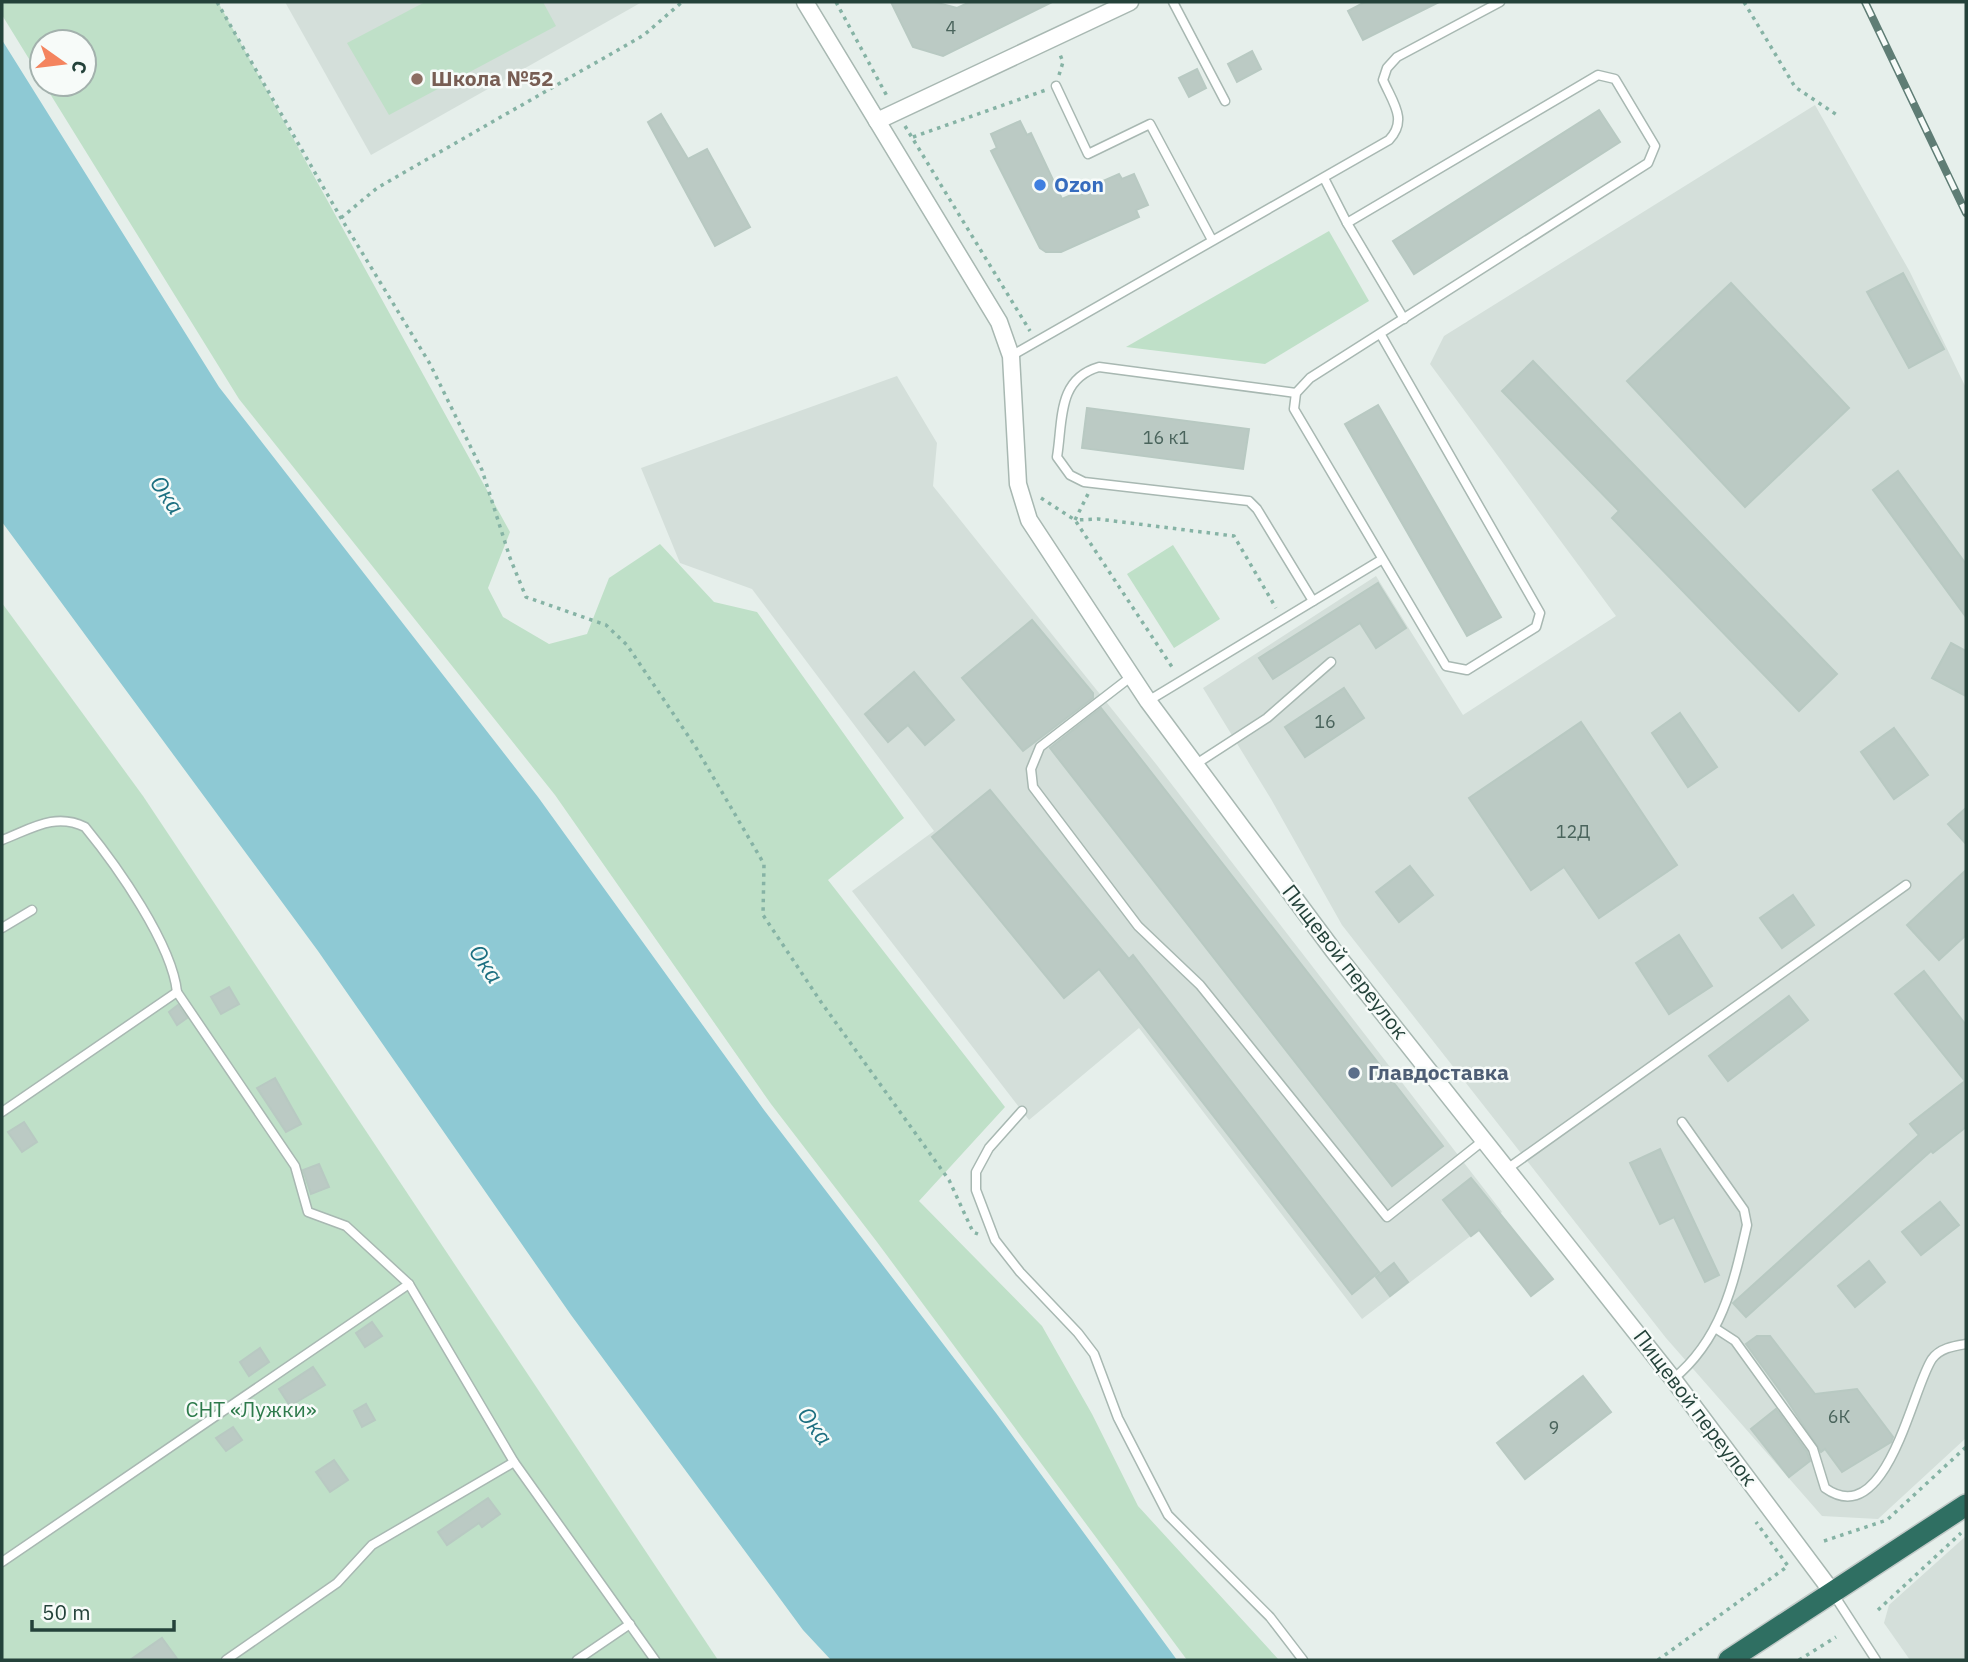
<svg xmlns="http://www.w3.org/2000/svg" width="1968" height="1662" viewBox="0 0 1968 1662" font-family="'IBM Plex Sans',sans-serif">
<rect width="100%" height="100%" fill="#e6efeb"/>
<g fill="#d4dfda">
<path d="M285 2H642L371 155Z"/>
<path d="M1815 105 1910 272 1966 388V1438L1878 1519 1822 1516 1666 1338 1342 925 1271 799 1203 688 1376 576 1463 715 1616 616 1430 364 1444 336Z"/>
<path d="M897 376 937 443 933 486 1156 764 1502 1212 1362 1319 1139 1028 1029 1120 852 891 934 831 752 589 680 563 641 468Z"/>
<path d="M1966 1536V1660H1910L1884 1623 1889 1605Z"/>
</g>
<g fill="#bfe0c8">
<path d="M2 2H218L510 532 488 588 503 617 549 644 587 634 609 578 660 544 714 602 757 612 904 818 828 880 1005 1107 919 1201 1042 1326 1092 1414 1138 1506 1279 1660H1187L877 1242 771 1104 555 795 239 399 44 84H84V42H42V80L2 15Z"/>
<path d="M425 2H543L556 26 389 115 347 43Z"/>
<path d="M1329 231 1369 301 1265 364 1126 347Z"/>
<path d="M1173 545 1220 619 1174 648 1127 574Z"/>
<path d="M2 603 143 796 718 1660H2Z"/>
</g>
<path fill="#8ec9d4" d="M2 40 219 387 538 797 764 1110 996 1413 1177 1660H831L803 1630 571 1315 318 951 2 522Z"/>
<g fill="#bbcac4" stroke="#b8c9c2" stroke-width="2">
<path d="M891 2H934L957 8 970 2H1052L943 56 913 47Z"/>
<path d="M1365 2H1439L1363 40 1348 11Z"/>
<path d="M1252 51 1261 69 1237 82 1228 64Z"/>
<path d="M1197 69 1206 88 1189 97 1179 78Z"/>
<path d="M1599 110 1620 142 1414 274 1393 241Z"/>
<path d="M661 114 688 159 707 149 750 227 715 246 648 122Z"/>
<path d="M1020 121 1027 135 1031 133 1062 199 1119 174 1122 179 1134 174 1148 205 1136 210 1139 217 1061 252H1046L1040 248 991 151 997 148 991 134Z"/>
<path d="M1903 273 1944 349 1909 368 1867 292Z"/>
<path d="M1731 283 1849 408 1745 507 1627 381Z"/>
<path d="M1533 361 1837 674 1799 711 1612 518 1619 511 1502 391Z"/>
<path d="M1378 405 1501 617 1467 636 1345 424Z"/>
<path d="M1087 408 1249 429 1243 469 1082 448Z"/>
<path d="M1898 471 1966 564V617L1873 490Z"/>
<path d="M1378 583 1406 628 1376 648 1360 623 1273 679 1259 658Z"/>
<path d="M1032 620 1093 693V698L1023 751 962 678Z"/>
<path d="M1951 643 1966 651V696L1932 678Z"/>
<path d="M914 672 954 720 925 745 908 725 888 742 865 714Z"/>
<path d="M1344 688 1364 718 1305 757 1285 727Z"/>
<path d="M1101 708 1443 1146 1392 1186 1050 748Z"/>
<path d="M1680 713 1717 767 1688 787 1652 733Z"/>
<path d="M1581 722 1677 865 1599 918 1564 867 1531 890 1469 798Z"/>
<path d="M1894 728 1928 775 1894 799 1861 752Z"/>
<path d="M990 790 1129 959 1133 955 1379 1272 1352 1294 1099 969 1064 998 932 837Z"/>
<path d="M1966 808V844L1948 824Z"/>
<path d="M1410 866 1433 895 1399 922 1376 892Z"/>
<path d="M1966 870V935L1939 960 1907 925Z"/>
<path d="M1793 895 1814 925 1782 948 1760 918Z"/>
<path d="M1679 935 1712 986 1669 1014 1636 963Z"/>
<path d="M1924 971 1966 1025V1127L1933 1153 1931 1151 1746 1317 1733 1303 1919 1135 1910 1124 1965 1081 1895 994Z"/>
<path d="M229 987 239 1004 221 1014 211 997Z"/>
<path d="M1789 996 1808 1020 1728 1081 1709 1056Z"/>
<path d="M178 1005 187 1018 177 1025 169 1012Z"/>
<path d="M275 1078 301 1124 286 1132 257 1088Z"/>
<path d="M24 1122 37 1142 22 1152 8 1132Z"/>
<path d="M1660 1149 1719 1275 1705 1282 1674 1217 1660 1224 1630 1163Z"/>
<path d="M319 1164 329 1187 311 1194 303 1170Z"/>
<path d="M1471 1178 1553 1279 1531 1296 1479 1230 1471 1236 1443 1200Z"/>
<path d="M1940 1202 1959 1225 1921 1255 1902 1232Z"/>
<path d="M1869 1261 1885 1282 1855 1307 1838 1286Z"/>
<path d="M1394 1263 1408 1282 1390 1296 1376 1277Z"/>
<path d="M372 1322 382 1336 365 1347 356 1333Z"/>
<path d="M1757 1336H1770L1815 1394 1857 1389 1893 1437 1891 1442 1842 1472 1825 1449 1821 1452 1787 1400 1746 1344Z"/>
<path d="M260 1348 269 1362 249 1376 240 1362Z"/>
<path d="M313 1367 325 1385 290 1406 279 1389Z"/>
<path d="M1583 1376 1611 1412 1525 1479 1497 1443Z"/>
<path d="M366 1404 375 1420 362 1427 354 1411Z"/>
<path d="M1776 1409 1807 1452 1810 1461 1789 1477 1751 1429Z"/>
<path d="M233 1427 242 1440 226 1451 216 1438Z"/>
<path d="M334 1460 348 1480 330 1492 316 1472Z"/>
<path d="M488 1498 500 1514 482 1527 479 1523 447 1545 438 1532Z"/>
<path d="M162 1638 178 1660H130Z"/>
</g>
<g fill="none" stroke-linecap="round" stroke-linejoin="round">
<defs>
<g id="lane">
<path d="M1173 2 1225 101"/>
<path d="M1056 86 1088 154 1150 124 1212 240"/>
<path d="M1324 178 1347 223 1598 75 1615 79 1655 146 1648 163 1310 378 1296 393 1294 409 1446 666 1467 670 1536 627 1540 613 1381 335"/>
<path d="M1347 223 1404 319"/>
<path d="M1011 356 1389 140C1408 120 1393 103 1383 80L1387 68 1397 57 1500 2"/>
<path d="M1296 393 1099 367C1057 379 1063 420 1057 457L1070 475 1084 482 1249 501 1257 509 1313 601"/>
<path d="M1132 676 1040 747 1031 769 1033 787 1138 926 1200 985 1387 1217 1484 1140"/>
<path d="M1148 701 1381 560"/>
<path d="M1196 764 1267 718 1331 662"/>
<path d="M2 840C31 829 55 812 85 827 117 866 172 944 177 992"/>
<path d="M2 928 32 910"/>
<path d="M1022 1111 989 1148 976 1172V1190L995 1240 1020 1272 1078 1333 1094 1354 1118 1418 1168 1515 1270 1617 1303 1660"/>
<path d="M2 1112 177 992 295 1166 308 1212 346 1226 409 1284 514 1462 655 1660"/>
<path d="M1507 1169 1906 885"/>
<path d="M1715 1328 1735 1341 1813 1449 1825 1488C1887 1532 1912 1388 1932 1359 1940 1348 1954 1346 1966 1344"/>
<path d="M1673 1379C1722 1339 1734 1282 1747 1225L1744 1210 1682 1122"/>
<path d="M2 1562 409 1284"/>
<path d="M1834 1595 1876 1660"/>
<path d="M226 1660 337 1583 372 1545 514 1462"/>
<path d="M577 1660 630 1624"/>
</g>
<g id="street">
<path d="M805 2 999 322 1011 356 1018 484 1029 520 1148 701 1333 950 1673 1379 1833 1593"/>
<path d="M877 121 1130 2"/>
</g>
<path id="highway" d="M1729 1660 1966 1505"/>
</defs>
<use href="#lane" stroke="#a8b8b2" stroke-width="11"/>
<use href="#street" stroke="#a8b8b2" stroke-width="19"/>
<use href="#highway" stroke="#c2cac8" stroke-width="24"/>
<g stroke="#86b3a5" stroke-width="3.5" stroke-dasharray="3.5 5" stroke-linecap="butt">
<path d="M217 2 341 218 430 364 482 470 510 558 526 597 606 625 627 645 695 746 764 864 763 915 821 1002 949 1180 973 1232 978 1234"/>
<path d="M836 2 888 98"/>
<path d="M1744 2 1795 87 1837 115"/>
<path d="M1059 75 1063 62 1059 52"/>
<path d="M905 126 1030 331"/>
<path d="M913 137 1046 90"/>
<path d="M341 218 377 188 644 35 682 2"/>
<path d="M1088 494 1075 520 1098 519 1234 536 1276 608"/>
<path d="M1041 498 1075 520 1174 670"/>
<path d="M1824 1541 1887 1520 1966 1447"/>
<path d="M1878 1610 1961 1533"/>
<path d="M1658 1660 1788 1566 1756 1522"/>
<path d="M1799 1660 1836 1637"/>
</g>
<use href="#lane" stroke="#fff" stroke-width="8"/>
<use href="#street" stroke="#fff" stroke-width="16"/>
<use href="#highway" stroke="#2f6f62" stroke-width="21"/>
<defs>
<path id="rail" d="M1865 2 1966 213"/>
</defs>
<use href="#rail" stroke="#5f7d75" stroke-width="8"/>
<use href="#rail" stroke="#f7fbf9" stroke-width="5" stroke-dasharray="16" stroke-linecap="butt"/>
</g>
<circle fill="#8d6e63" stroke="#f7fbf9" stroke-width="2.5" cx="417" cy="79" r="7"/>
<circle fill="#3f7fe0" stroke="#f7fbf9" stroke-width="2.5" cx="1040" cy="185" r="7"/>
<circle fill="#5c6f8a" stroke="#f7fbf9" stroke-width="2.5" cx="1354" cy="1073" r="7"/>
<g text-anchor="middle" stroke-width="5" stroke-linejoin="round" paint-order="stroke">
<g font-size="18" fill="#4a645c">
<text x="951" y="34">4</text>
<text x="1166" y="444">16 к1</text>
<text x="1325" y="728">16</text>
<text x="1573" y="838">12Д</text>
<text x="1839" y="1423">6К</text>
<text x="1554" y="1434">9</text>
</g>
<g font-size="21" font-weight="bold" fill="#785e54" stroke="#f7fbf9" text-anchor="start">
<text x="431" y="86">Школа №52</text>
</g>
<g font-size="21" font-weight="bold" fill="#366cbe" stroke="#f7fbf9" text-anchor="start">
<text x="1054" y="192">Ozon</text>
</g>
<g font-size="21" fill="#24423a" stroke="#f7fbf9">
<text transform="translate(1345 962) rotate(52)" y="7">Пищевой переулок</text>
<text transform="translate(1695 1408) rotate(53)" y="7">Пищевой переулок</text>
</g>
<g font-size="21" font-weight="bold" fill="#4e5e75" stroke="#f7fbf9" text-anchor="start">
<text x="1368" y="1080">Главдоставка</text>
</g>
<g font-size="21" fill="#2d7a4b" stroke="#f7fbf9">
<text x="251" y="1417">СНТ «Лужки»</text>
</g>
<g font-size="23" font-style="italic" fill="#1c6f80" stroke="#f7fbf9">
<text transform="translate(167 495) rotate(56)" y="8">Ока</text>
<text transform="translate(486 964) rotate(56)" y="8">Ока</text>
<text transform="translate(815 1426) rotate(53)" y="8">Ока</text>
</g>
</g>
<rect width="1968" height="1662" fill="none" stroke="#24423a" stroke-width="7"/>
<g transform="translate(63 63) rotate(104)"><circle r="33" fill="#f7fbf9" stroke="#a3b1ad" stroke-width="2"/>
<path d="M0-5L12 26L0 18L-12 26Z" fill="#f4845f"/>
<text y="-10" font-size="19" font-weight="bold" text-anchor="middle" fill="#24423a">С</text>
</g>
<path d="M32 1620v10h142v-10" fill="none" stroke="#24423a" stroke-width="3.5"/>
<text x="42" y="1620" font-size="21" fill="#24423a" stroke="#f7fbf9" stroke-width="5" paint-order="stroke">50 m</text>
</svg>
